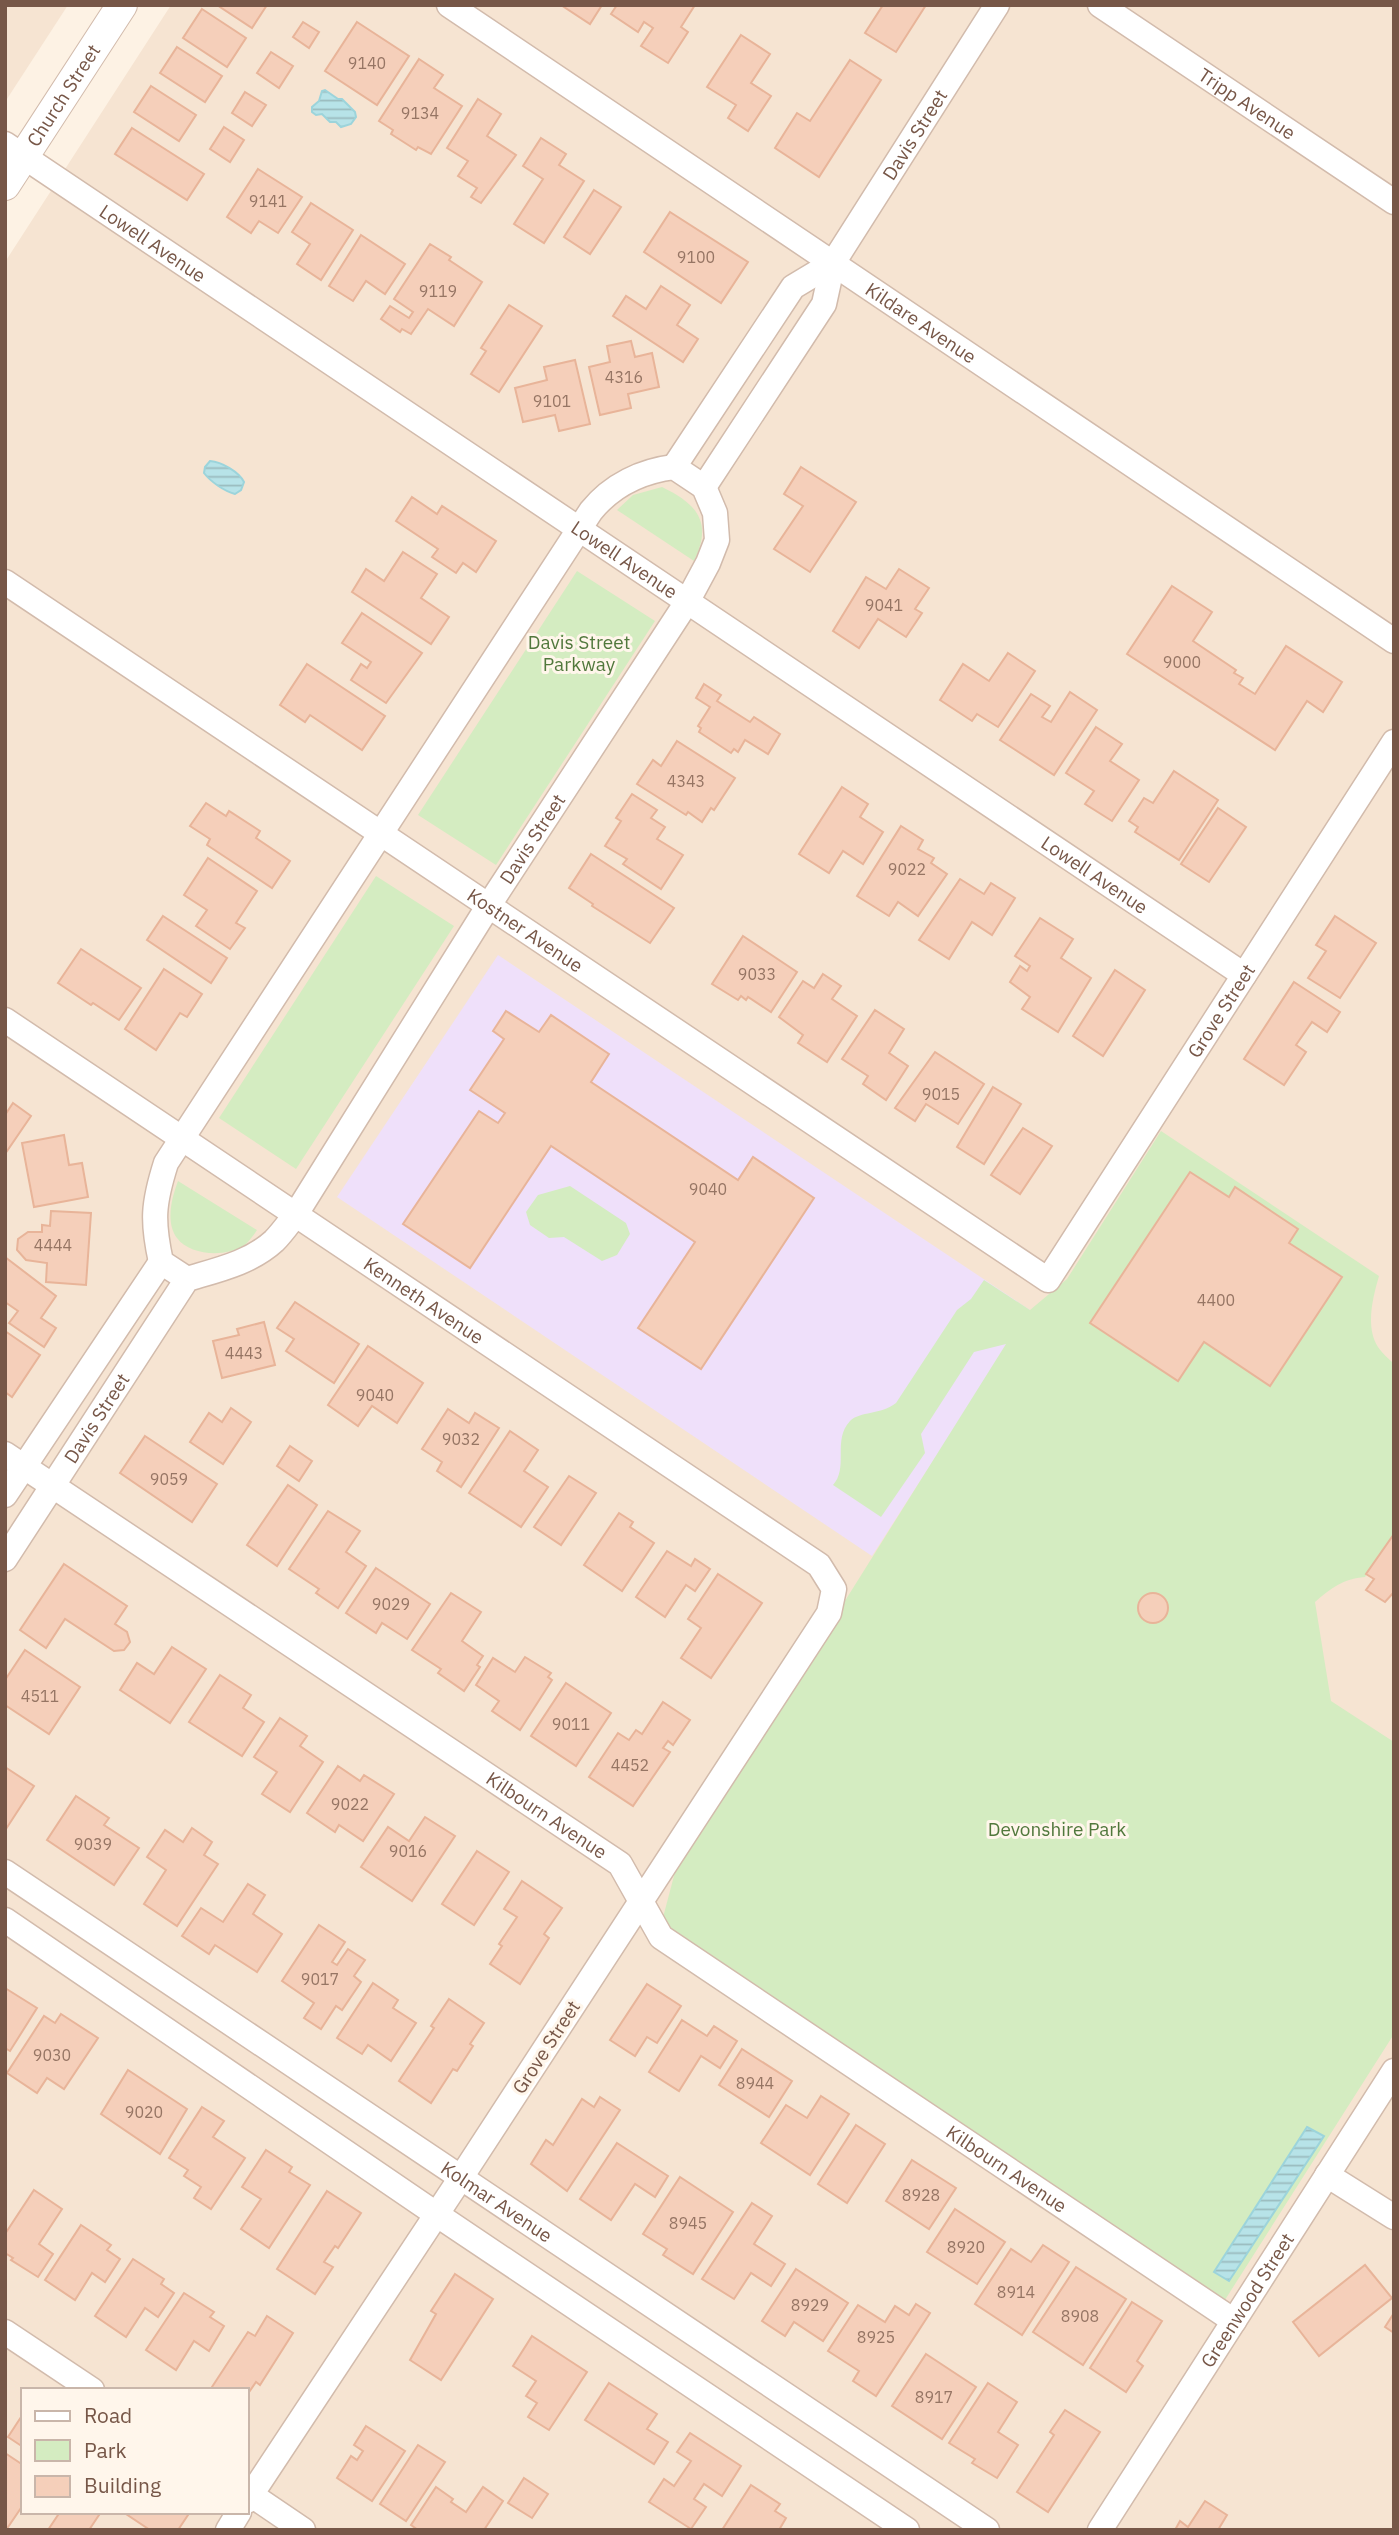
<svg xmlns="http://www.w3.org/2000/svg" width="1399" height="2535" viewBox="0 0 1399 2535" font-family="'IBM Plex Sans',sans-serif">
<defs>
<pattern id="water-rules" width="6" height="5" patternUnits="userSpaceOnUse" patternTransform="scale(1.75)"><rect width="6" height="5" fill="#b7e3e8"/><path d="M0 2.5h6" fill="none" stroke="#9abbbe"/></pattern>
</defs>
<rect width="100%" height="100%" fill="#fdf2e4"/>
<g fill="#f6e4d2" fill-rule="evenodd">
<path d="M5 5H68L5 102Z"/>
<path d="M171 5H1394V2530H5V262ZM23 2390H247V2512H23Z"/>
</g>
<path fill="#efe0fa" d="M498 955 1030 1310 872 1556 337 1197Z"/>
<g fill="#d4ecc1">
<path d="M662 487C697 504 713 522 694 561L617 510 633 495Z"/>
<path d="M577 571 655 621 496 865 418 815Z"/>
<path d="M376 876 454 926 296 1169 219 1118Z"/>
<path d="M1161 1131 1379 1276C1373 1297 1365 1327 1378 1347 1382 1353 1389 1359 1394 1364V1534L1365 1577C1343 1579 1331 1588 1315 1602L1331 1701 1394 1742V2034L1223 2303 661 1925 675 1872 1006 1344 974 1352 921 1434 925 1453 881 1517 833 1485C849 1467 832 1440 850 1421 860 1411 881 1415 896 1403L957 1310 971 1299 984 1280 1030 1310 1067 1279Z"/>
<path d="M178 1181 257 1230C253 1236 248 1243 243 1246 226 1257 190 1256 177 1238 165 1222 172 1197 178 1181Z"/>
<path d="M570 1186 626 1223 630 1234 617 1255 602 1261 564 1237 549 1238 530 1225 526 1212 538 1195Z"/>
</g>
<g fill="url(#water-rules)" stroke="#9cd4db" stroke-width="2">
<path d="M325 90 338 99H342L355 112 356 117 351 124 341 127 336 122H330L322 114 316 115 312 112V107L319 101 322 91Z"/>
<path d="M210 461C222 462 239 472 244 482L241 490 235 494C224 491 211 482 204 473L205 467Z"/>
<path d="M1307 2127 1324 2136 1229 2281 1214 2272Z"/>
</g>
<g fill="#f5cfba" stroke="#e8b499" stroke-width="2">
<path d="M217 5H267L252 28Z"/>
<path d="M561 5H602L590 24Z"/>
<path d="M617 5H695L681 27 688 32 668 63 641 46 653 28 644 22 638 32 611 14Z"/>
<path d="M883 5H926L896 52 865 33Z"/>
<path d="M202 9 246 38 227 67 183 38Z"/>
<path d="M303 22 319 32 309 48 293 37Z"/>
<path d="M357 22 409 56 377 105 325 71Z"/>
<path d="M741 35 770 54 751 83 771 96 748 131 728 118 736 105 707 87Z"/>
<path d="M177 47 222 76 205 102 160 73Z"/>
<path d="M271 52 293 66 279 88 257 73Z"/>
<path d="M419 59 443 75 434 88 462 106 431 154 418 147 416 150 391 134 393 130 379 121Z"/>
<path d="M850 60 881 80 819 177 775 148 797 113 810 121Z"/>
<path d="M151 86 196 115 179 141 134 112Z"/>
<path d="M245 92 266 105 252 126 232 113Z"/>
<path d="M478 99 501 114 487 136 516 155 481 203 471 197 477 188 458 176 468 161 447 148Z"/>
<path d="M224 127 244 140 230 162 210 149Z"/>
<path d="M132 128 204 174 187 200 115 154Z"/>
<path d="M541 138 566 154 559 165 584 181 544 243 514 224 543 179 523 166Z"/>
<path d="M258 169 302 197 278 233 259 221 251 233 227 217Z"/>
<path d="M594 190 621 207 590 254 564 237Z"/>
<path d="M311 203 353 230 321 280 297 264 310 244 292 232Z"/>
<path d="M670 212 748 262 721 303 644 252Z"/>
<path d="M361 235 405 264 385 294 366 281 353 301 329 286Z"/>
<path d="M430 244 451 257 449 260 482 282 454 326 428 309 411 334 402 329 400 332 381 319 390 306 409 318 413 312 394 299Z"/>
<path d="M661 286 690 305 677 325 698 339 683 362 613 316 626 296 646 309Z"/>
<path d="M509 305 542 326 499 392 471 374 486 351 481 348Z"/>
<path d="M631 341 635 357 652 353 659 387 628 394 631 408 600 415 589 367 610 362 607 346Z"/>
<path d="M575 360 590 424 559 431 555 415 523 422 515 388 547 380 544 367Z"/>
<path d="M801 467 856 502 810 572 774 549 803 506 784 494Z"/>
<path d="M412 497 437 514 442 506 496 541 476 572 463 563 456 573 432 557 438 549 396 521Z"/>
<path d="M403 552 437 574 421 598 449 617 431 644 352 592 366 569 384 581Z"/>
<path d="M899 569 929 588 915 609 922 613 906 637 878 619 859 648 833 631 866 577 886 589Z"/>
<path d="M1172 586 1212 612 1193 641 1236 670 1234 673 1243 678 1239 684 1255 694 1286 646 1342 682 1323 712 1307 701 1275 750 1127 654Z"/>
<path d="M362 613 422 653 386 703 351 680 361 664 367 668 371 662 342 643Z"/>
<path d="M1008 653 1035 671 998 727 977 714 972 721 940 700 963 664 989 681Z"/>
<path d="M307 664 385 716 362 750 310 715 305 722 280 705Z"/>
<path d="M704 684 721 695 717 701 750 722 754 717 780 734 768 754 745 740 738 752 734 749 731 753 699 732 701 728 698 726 710 707 696 698Z"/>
<path d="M1070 692 1097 710 1054 775 1000 740 1031 694 1050 706 1042 717 1051 722Z"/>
<path d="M1096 727 1122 744 1110 761 1139 780 1112 821 1085 804 1094 791 1066 773Z"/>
<path d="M677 741 735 778 714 810 711 808 702 822 688 812 686 815 637 784 653 760 661 766Z"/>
<path d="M1174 771 1218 800 1179 860 1135 832 1138 827 1129 821 1144 798 1153 803Z"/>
<path d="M842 787 868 804 860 817 883 832 863 864 843 851 829 873 799 854Z"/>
<path d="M632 794 657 810 651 818 665 827 657 839 683 855 661 889 623 864 627 859 605 846 621 821 616 818Z"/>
<path d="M206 803 226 816 229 811 260 831 256 838 290 861 272 888 207 845 210 839 190 826Z"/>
<path d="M1218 808 1246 827 1209 882 1181 864Z"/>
<path d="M901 826 923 840 918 849 934 858 931 863 947 874 918 916 898 902 889 916 857 896Z"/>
<path d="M591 854 674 908 650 943 592 906 593 904 569 888Z"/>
<path d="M208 858 257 891 236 923 245 928 230 949 196 926 207 910 184 895Z"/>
<path d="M960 879 984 894 991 883 1015 898 992 935 972 922 949 959 919 940Z"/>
<path d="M163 916 227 958 211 983 147 940Z"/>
<path d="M1335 916 1376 943 1340 998 1308 978 1326 951 1316 945Z"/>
<path d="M1040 918 1073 939 1061 958 1091 978 1058 1032 1022 1009 1030 997 1010 982 1020 966 1027 971 1030 966 1015 956Z"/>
<path d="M743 936 797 972 771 1012 748 997 746 1000 741 996 738 1000 712 984Z"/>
<path d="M81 949 141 988 119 1020 93 1003 91 1005 58 983Z"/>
<path d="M164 969 202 994 187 1017 180 1013 156 1050 125 1029Z"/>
<path d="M1115 970 1145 990 1103 1056 1073 1036Z"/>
<path d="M823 974 841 986 832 999 857 1016 827 1062 798 1043 803 1035 779 1017 803 981 814 988Z"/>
<path d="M1294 982 1340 1012 1327 1032 1312 1022 1296 1045 1306 1052 1284 1085 1244 1059Z"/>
<path d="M875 1010 904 1029 889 1053 908 1066 886 1100 863 1084 868 1076 842 1059Z"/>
<path d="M506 1011 539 1032 551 1015 609 1054 591 1082 738 1180 753 1157 814 1198 701 1369 638 1328 695 1242 551 1146 470 1268 403 1224 479 1111 498 1123 505 1113 470 1090 504 1039 493 1031Z"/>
<path d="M935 1052 984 1084 958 1124 926 1104 915 1121 895 1108Z"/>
<path d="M993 1087 1021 1104 984 1164 957 1147Z"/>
<path d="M13 1103 31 1116 5 1154V1115Z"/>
<path d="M1023 1128 1052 1146 1020 1194 991 1175Z"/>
<path d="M64 1135 69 1165 82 1163 88 1197 34 1207 22 1143Z"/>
<path d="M1190 1172 1229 1197 1235 1187 1298 1229 1289 1243 1342 1277 1270 1386 1204 1342 1178 1381 1090 1323Z"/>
<path d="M51 1211 91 1213 86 1285 46 1282 47 1263 26 1260 17 1250 18 1239 28 1232H42V1225L50 1226Z"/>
<path d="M5 1257 56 1296 41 1318 56 1328 44 1347 9 1323 18 1311 5 1302Z"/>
<path d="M295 1302 359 1344 334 1383 286 1351 294 1339 277 1328Z"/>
<path d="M264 1322 275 1365 222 1378 213 1341 239 1335 237 1329Z"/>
<path d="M5 1331 40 1355 12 1397 5 1392Z"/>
<path d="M368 1346 423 1383 397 1423 372 1406 358 1426 328 1405Z"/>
<path d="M231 1408 251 1422 223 1464 190 1442 209 1413 222 1422Z"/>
<path d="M448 1409 469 1423 475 1413 499 1428 461 1487 437 1471 442 1462 422 1449Z"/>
<path d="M510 1431 538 1450 524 1471 548 1487 521 1527 469 1493Z"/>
<path d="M145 1436 217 1484 192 1522 120 1473Z"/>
<path d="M290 1446 312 1461 299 1481 277 1466Z"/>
<path d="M569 1476 596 1493 561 1545 534 1527Z"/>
<path d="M288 1485 317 1505 277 1566 247 1545Z"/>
<path d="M328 1511 360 1531 346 1552 366 1566 338 1608 316 1593 319 1589 289 1569Z"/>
<path d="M619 1513 633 1522 630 1527 654 1543 622 1591 584 1565Z"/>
<path d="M1394 1534V1592L1385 1602 1366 1590 1374 1579 1366 1574Z"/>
<path d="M667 1551 691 1566 695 1559 710 1569 695 1591 686 1585 665 1617 636 1597Z"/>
<path d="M64 1564 127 1606 115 1624 127 1632 130 1642 124 1650 114 1651 65 1619 46 1648 20 1630Z"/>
<path d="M376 1568 430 1604 407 1639 382 1623 376 1633 346 1613Z"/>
<path d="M718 1574 762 1603 711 1678 681 1658 701 1628 688 1619Z"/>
<path d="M451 1593 481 1612 462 1641 483 1656 477 1665 480 1667 464 1691 438 1673 441 1669 412 1650Z"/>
<circle cx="1153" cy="1608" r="15"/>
<path d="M172 1647 206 1669 170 1723 120 1690 137 1663 154 1674Z"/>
<path d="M25 1650 80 1687 49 1734 5 1705V1680Z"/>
<path d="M525 1657 551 1673 548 1677 552 1680 520 1730 492 1711 499 1701 476 1685 493 1658 515 1672Z"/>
<path d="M220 1675 251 1695 243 1708 264 1722 242 1756 189 1722Z"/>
<path d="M566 1683 611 1713 576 1766 531 1736Z"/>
<path d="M663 1702 690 1720 673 1745 668 1741 663 1748 670 1752 633 1806 589 1777 618 1733 629 1740 636 1730 642 1734Z"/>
<path d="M280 1718 307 1736 300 1746 323 1762 290 1812 262 1794 277 1772 254 1757Z"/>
<path d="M338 1766 360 1781 364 1775 394 1794 363 1841 339 1825 335 1832 307 1813Z"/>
<path d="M5 1767 34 1786 6 1829 5 1828Z"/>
<path d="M76 1796 109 1818 104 1825 139 1848 114 1885 47 1840Z"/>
<path d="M425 1817 455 1836 412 1901 361 1867 388 1827 409 1841Z"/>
<path d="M192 1828 212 1842 204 1855 218 1864 177 1926 144 1904 166 1870 147 1857 165 1830 183 1842Z"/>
<path d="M477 1851 509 1872 474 1925 442 1904Z"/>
<path d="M522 1881 562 1908 544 1934 549 1938 520 1984 490 1964 502 1946 499 1944 517 1917 504 1909Z"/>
<path d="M248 1884 265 1895 253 1914 282 1934 257 1972 215 1945 209 1954 182 1936 201 1908 223 1922Z"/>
<path d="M319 1925 345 1942 332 1962 337 1965 348 1949 365 1960 354 1976 361 1982 342 2010 336 2006 321 2029 304 2018 314 2003 282 1981Z"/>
<path d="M373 1983 398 2000 393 2008 416 2023 391 2061 368 2045 362 2054 337 2038Z"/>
<path d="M647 1984 681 2006 657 2043 647 2037 635 2056 610 2040Z"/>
<path d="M5 1988 37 2008 10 2051 5 2048Z"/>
<path d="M449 1999 484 2023 470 2044 473 2046 457 2071 453 2069 431 2103 399 2081 434 2028 431 2026Z"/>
<path d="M61 2014 98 2038 64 2089 47 2078 37 2093 7 2073 44 2016 55 2023Z"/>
<path d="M682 2020 707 2036 714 2026 737 2041 720 2068 701 2056 679 2091 649 2072Z"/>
<path d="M742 2049 792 2081 769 2117 719 2085Z"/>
<path d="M128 2070 187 2109 160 2154 101 2114Z"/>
<path d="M821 2096 849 2114 810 2175 761 2143 786 2105 807 2118Z"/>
<path d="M600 2097 620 2110 567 2191 531 2164 546 2140 553 2145 582 2099 594 2107Z"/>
<path d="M202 2107 224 2121 213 2137 245 2158 211 2209 194 2198 201 2187 184 2176 188 2170 169 2158Z"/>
<path d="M856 2125 885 2144 847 2203 818 2184Z"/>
<path d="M617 2143 668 2176 655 2197 635 2184 611 2220 580 2199Z"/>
<path d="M266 2150 292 2167 289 2172 310 2185 269 2248 241 2229 261 2199 242 2187Z"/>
<path d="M912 2160 956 2188 929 2229 886 2201Z"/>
<path d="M680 2177 733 2212 693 2274 663 2255 667 2249 643 2234Z"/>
<path d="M34 2190 62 2209 39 2244 53 2254 38 2277 11 2260 13 2258 5 2253V2234Z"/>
<path d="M327 2191 361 2213 338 2248 335 2246 324 2262 333 2267 315 2294 277 2269Z"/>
<path d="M752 2203 772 2216 754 2244 785 2264 771 2286 751 2273 734 2299 702 2279Z"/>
<path d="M955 2209 1005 2242 977 2284 927 2252Z"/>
<path d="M81 2225 111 2245 107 2250 120 2259 105 2282 92 2273 75 2300 45 2280Z"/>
<path d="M1043 2245 1069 2262 1022 2335 975 2304 1011 2249 1031 2262Z"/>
<path d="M133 2259 164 2279 161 2284 174 2293 158 2317 145 2308 126 2337 95 2316Z"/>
<path d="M1365 2265 1392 2298 1319 2356 1293 2322Z"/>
<path d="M1076 2267 1126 2299 1083 2365 1033 2332Z"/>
<path d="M796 2269 848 2303 823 2341 794 2322 785 2336 762 2321Z"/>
<path d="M455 2274 493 2299 441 2380 410 2360 436 2314 431 2311Z"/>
<path d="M184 2293 214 2312 210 2317 224 2326 209 2351 194 2341 176 2370 146 2350Z"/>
<path d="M1132 2302 1162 2321 1137 2361 1143 2366 1126 2392 1090 2368Z"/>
<path d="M916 2304 930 2313 876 2396 853 2381 859 2371 828 2351 858 2305 885 2322 895 2306 909 2315Z"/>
<path d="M1394 2313V2333L1385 2327Z"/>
<path d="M267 2316 293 2333 260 2385 256 2382 247 2395V2390H210L248 2332 255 2336Z"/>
<path d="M532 2336 587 2372 549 2430 528 2417 537 2403 526 2396 536 2381 513 2366Z"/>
<path d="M926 2354 976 2387 942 2439 892 2406Z"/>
<path d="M609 2383 657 2414 647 2429 668 2442 654 2464 585 2420Z"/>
<path d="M988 2383 1017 2402 998 2432 1018 2445 997 2478 972 2463 975 2459 949 2443Z"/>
<path d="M1065 2410 1100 2432 1048 2512 1017 2492 1054 2435 1050 2432Z"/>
<path d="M23 2414V2447L8 2437Z"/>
<path d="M366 2426 405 2451 372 2501 337 2478 351 2456 357 2460 363 2451 354 2445Z"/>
<path d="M690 2433 741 2466 722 2496 704 2484 694 2499 706 2507 691 2529 649 2502 664 2479 674 2486 691 2461 677 2452Z"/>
<path d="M418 2445 445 2462 406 2521 380 2504Z"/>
<path d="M5 2453 23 2465V2505L6 2530Z"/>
<path d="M524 2478 548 2494 532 2518 508 2503Z"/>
<path d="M751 2485 780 2504 775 2511 786 2518 779 2530H722Z"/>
<path d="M436 2487 453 2499 451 2502 466 2512 483 2487 503 2501 484 2530H418L411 2525Z"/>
<path d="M1205 2501 1227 2515 1218 2530H1175L1180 2521 1188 2527Z"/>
<path d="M60 2512H101L89 2530H48Z"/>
<path d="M123 2512H190L178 2530H150Z"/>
</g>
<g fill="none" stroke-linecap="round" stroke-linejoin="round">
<defs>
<g id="minor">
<path id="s1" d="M449 5 1394 641"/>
<path id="s2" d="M1100 5 1394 202"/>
<path id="s3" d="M5 144 1244 975"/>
<path d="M674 467 793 287 833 263"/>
<path id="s4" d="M704 487 824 304 833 263 997 5"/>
<path id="s5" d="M5 582 1048 1280 1394 742"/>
<path id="s6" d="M5 1020 819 1565 834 1589 829 1613 460 2179 247 2501"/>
<path id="s7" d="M5 1454 620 1864 661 1937 1234 2321"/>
<path d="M5 1495 161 1262"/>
<path id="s8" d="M5 1559 187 1279C217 1270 250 1263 274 1241 282 1233 289 1223 296 1214L489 905 687 602 708 563 717 540 715 513 704 487 674 467C642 471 612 485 591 511L166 1163C153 1204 152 1221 161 1262L187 1279"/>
<path id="s9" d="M5 1872 987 2530"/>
<path d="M5 1920 436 2214 907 2530"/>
<path d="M1327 2175 1394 2217"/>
<path d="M5 2332 92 2390"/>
<path d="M247 2492 303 2530"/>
<path d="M228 2530 239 2512"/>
<path id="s10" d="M1100 2530 1394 2071"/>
</g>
<g id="tertiary">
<path id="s11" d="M5 185 122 5"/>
</g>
</defs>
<use href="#minor" stroke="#d2bbac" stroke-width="27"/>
<use href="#tertiary" stroke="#d2bbac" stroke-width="32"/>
<use href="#minor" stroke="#fff" stroke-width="24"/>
<use href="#tertiary" stroke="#fff" stroke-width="30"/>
</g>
<g text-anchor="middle" stroke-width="6" stroke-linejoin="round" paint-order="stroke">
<g font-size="16" fill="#967564">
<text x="367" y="69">9140</text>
<text x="420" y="119">9134</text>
<text x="268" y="207">9141</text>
<text x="696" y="263">9100</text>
<text x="438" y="297">9119</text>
<text x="624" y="383">4316</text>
<text x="552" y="407">9101</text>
<text x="884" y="611">9041</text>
<text x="1182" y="668">9000</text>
<text x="686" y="787">4343</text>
<text x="907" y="875">9022</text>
<text x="757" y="980">9033</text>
<text x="941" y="1100">9015</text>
<text x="708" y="1195">9040</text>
<text x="53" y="1251">4444</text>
<text x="1216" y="1306">4400</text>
<text x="244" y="1359">4443</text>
<text x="375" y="1401">9040</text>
<text x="461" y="1445">9032</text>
<text x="169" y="1485">9059</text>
<text x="391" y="1610">9029</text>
<text x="40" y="1702">4511</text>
<text x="571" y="1730">9011</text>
<text x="630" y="1771">4452</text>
<text x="350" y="1810">9022</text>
<text x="93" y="1850">9039</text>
<text x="408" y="1857">9016</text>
<text x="320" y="1985">9017</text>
<text x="52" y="2061">9030</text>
<text x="755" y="2089">8944</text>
<text x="144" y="2118">9020</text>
<text x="921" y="2201">8928</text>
<text x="688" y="2229">8945</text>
<text x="966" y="2253">8920</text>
<text x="1016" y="2298">8914</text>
<text x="810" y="2311">8929</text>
<text x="1080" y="2322">8908</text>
<text x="876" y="2343">8925</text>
<text x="934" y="2403">8917</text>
</g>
<g font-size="19" fill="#775748" stroke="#fff6eb">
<text dy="7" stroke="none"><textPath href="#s11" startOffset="107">Church Street</textPath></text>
<text dy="7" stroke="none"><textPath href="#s2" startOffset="177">Tripp Avenue</textPath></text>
<text dy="7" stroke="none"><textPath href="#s4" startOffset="413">Davis Street</textPath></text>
<text dy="7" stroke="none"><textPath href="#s3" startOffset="178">Lowell Avenue</textPath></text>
<text dy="7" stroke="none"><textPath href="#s1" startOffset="569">Kildare Avenue</textPath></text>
<text dy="7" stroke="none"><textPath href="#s3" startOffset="746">Lowell Avenue</textPath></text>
<text dy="7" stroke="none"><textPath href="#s8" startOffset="908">Davis Street</textPath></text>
<text dy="7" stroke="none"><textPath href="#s3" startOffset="1312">Lowell Avenue</textPath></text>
<text dy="7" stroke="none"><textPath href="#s5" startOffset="626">Kostner Avenue</textPath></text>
<text dy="7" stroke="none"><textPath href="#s5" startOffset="1575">Grove Street</textPath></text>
<text dy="7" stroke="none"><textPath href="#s6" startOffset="504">Kenneth Avenue</textPath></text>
<text dy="7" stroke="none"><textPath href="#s8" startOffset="168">Davis Street</textPath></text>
<text dy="7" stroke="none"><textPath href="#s7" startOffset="651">Kilbourn Avenue</textPath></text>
<text transform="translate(546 2047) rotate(-57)" y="7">Grove Street</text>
<text dy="7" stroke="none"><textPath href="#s7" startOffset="1239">Kilbourn Avenue</textPath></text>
<text dy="7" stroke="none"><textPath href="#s9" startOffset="592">Kolmar Avenue</textPath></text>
<text dy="7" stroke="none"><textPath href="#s10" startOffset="273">Greenwood Street</textPath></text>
</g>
<g font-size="19" fill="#51783c" stroke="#fff6eb">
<text x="579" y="649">Davis Street<tspan x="579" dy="22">Parkway</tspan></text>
<text x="1057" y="1836">Devonshire Park</text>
</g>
</g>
<rect width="1399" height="2535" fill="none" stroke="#775748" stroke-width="14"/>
<rect x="21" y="2388" width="228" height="126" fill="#fff6eb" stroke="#c9b6aa" stroke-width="2"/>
<rect x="35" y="2411" width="35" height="10" fill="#ffffff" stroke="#c9b6aa" stroke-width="2"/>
<text x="84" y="2423" font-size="21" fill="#775748">Road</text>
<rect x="35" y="2440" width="35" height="21" fill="#d4ecc1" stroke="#c9b6aa" stroke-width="2"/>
<text x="84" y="2458" font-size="21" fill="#775748">Park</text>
<rect x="35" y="2476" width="35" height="21" fill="#f5cfba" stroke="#c9b6aa" stroke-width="2"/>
<text x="84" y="2493" font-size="21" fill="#775748">Building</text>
</svg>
